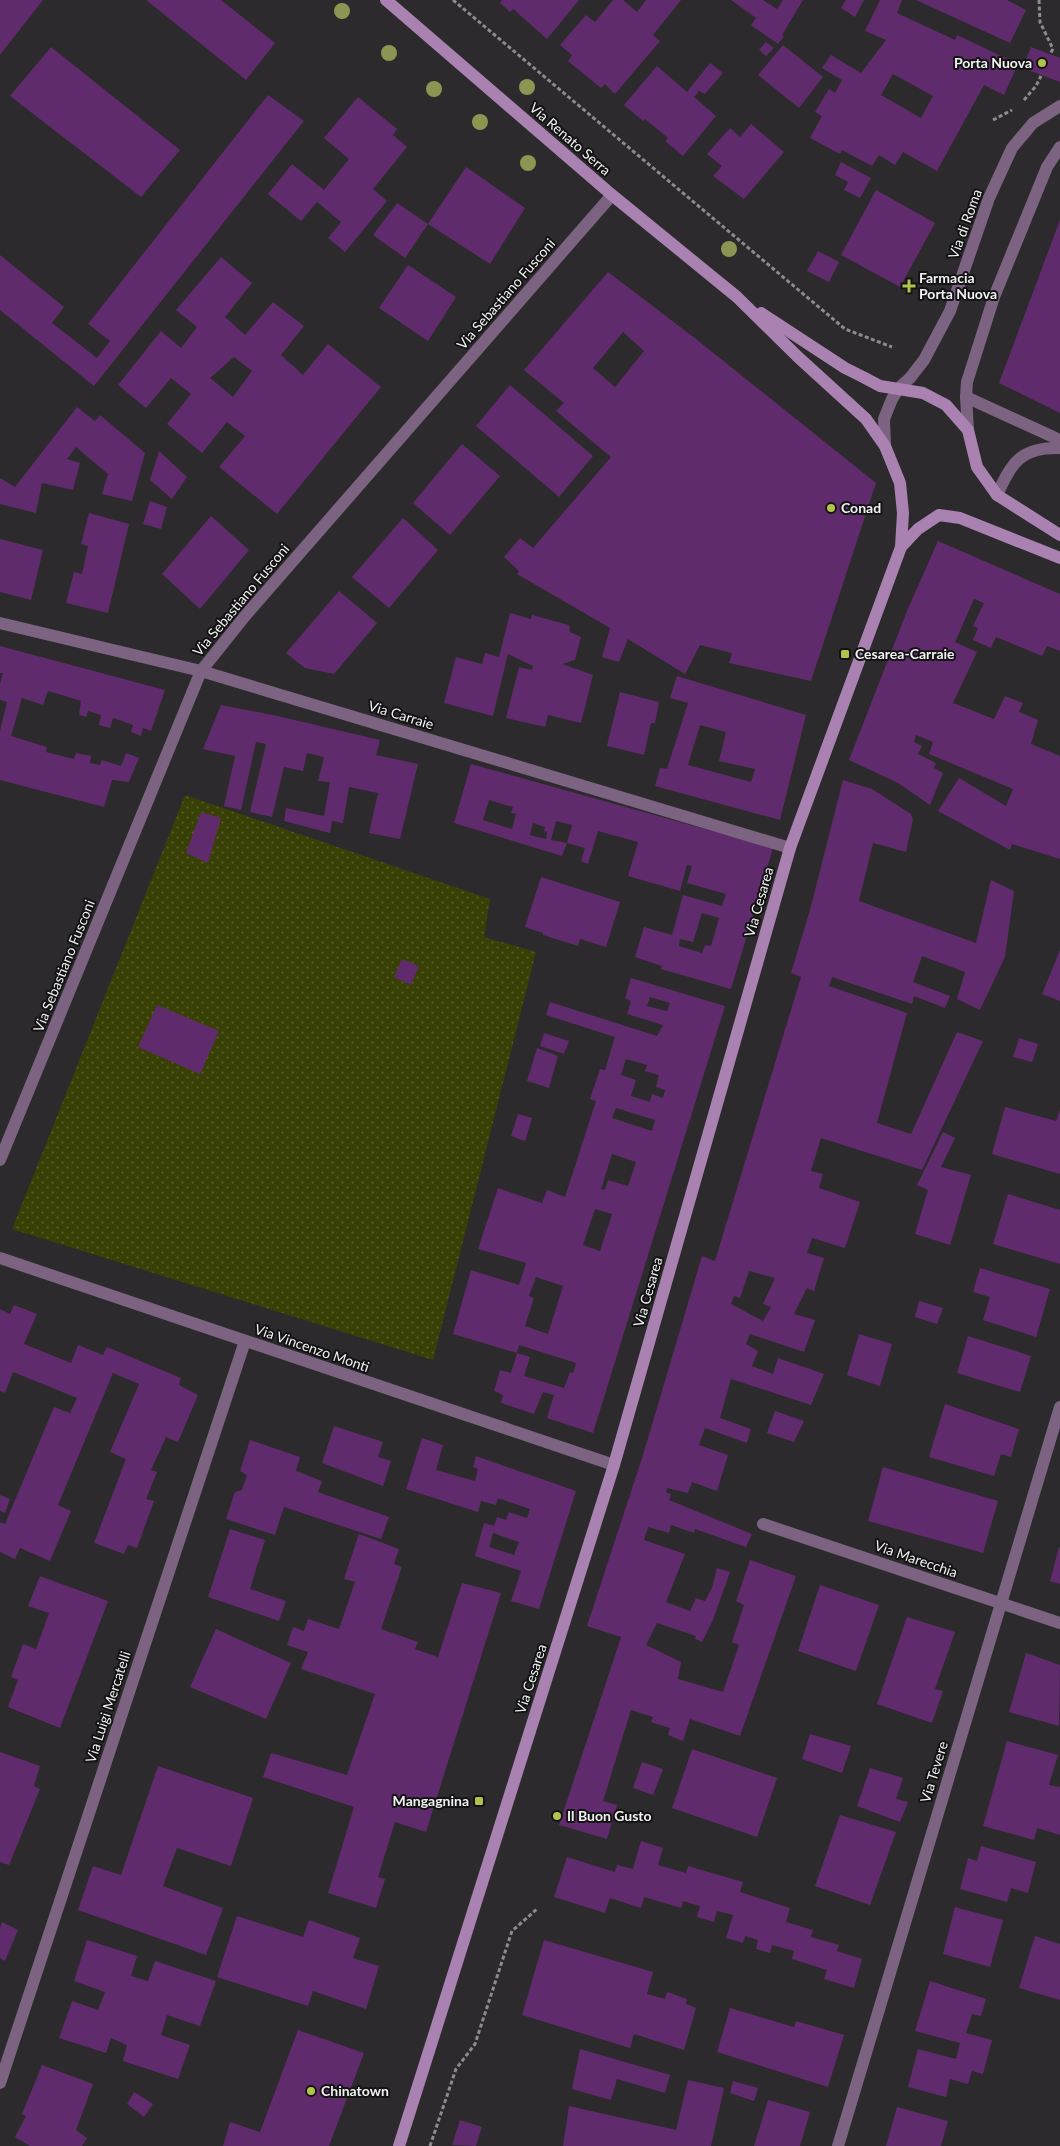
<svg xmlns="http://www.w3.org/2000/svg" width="1060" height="2146" viewBox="0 0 1060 2146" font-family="Lato,sans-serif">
<defs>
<pattern id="grass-dots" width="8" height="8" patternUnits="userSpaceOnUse" patternTransform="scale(1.25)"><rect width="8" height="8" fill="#394005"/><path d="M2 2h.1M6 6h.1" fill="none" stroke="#565c2a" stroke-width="1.8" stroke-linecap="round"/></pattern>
</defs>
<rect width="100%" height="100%" fill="#2c2a2c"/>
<path fill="url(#grass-dots)" d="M185 795 490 899 484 937 536 952 433 1360 12 1229Z"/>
<g fill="#602b6c" fill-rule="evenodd">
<path d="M0 0H43L0 55Z"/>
<path d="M146 0H221L275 43 246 80Z"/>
<path d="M502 0H579L547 39 513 9 510 12 500 3Z"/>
<path d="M613 0H623L637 12 646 0H681L653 35 660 41 615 94 605 84 601 88 568 61 572 55 560 45 586 15 595 22Z"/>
<path d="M731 0H763L777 9 783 0H803L782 35 784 37 778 44 751 25 756 18Z"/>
<path d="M846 0H864L855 17 841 8Z"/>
<path d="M880 0H902L897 13 955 40 957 35 1018 64 1004 95 984 85 937 171 903 152 895 165 879 155 872 166 842 150 840 154 810 138 822 116 815 112 829 89 835 93 842 80 822 68 831 55 861 73 886 40 865 31ZM893 74 933 96 921 118 881 95Z"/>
<path d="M916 0H1007L1026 10 1010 43Z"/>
<path d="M766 42 774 48 766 56 759 50Z"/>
<path d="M783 45 823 77 799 108 758 75Z"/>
<path d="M51 47 180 150 141 197 10 96Z"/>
<path d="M1031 47 1060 58V82L1023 68Z"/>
<path d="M710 63 723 73 705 94 699 91 694 97 716 116 683 156 665 141 668 138 645 119 643 121 624 105 657 66 687 92Z"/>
<path d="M268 95 304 121 94 386 0 310V255L64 307 52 323 97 358 110 341 88 324Z"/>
<path d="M358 97 397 129 393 135 407 147 373 189 387 201 345 252 328 238 341 222 317 202 301 221 268 194 292 164 324 190 349 159 324 138Z"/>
<path d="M751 124 784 152 744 199 713 176 722 166 707 154 730 128 740 137Z"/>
<path d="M841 162 871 178 860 198 844 190 848 182 835 175Z"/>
<path d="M466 167 525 208 490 264 428 224 405 258 373 235 397 203 428 224Z"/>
<path d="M876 190 935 223 900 287 841 255Z"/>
<path d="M1060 220V413L999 383Z"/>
<path d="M818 251 839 262 829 282 807 271Z"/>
<path d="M221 257 252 283 225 317 245 335 273 302 304 326 281 355 303 375 328 344 381 387 277 514 219 467 245 436 227 422 202 453 167 424 191 394 171 378 146 408 118 385 161 331 181 348 197 327 176 310ZM234 357 252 371 233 397 210 378Z"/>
<path d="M408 265 456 297 428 341 379 308Z"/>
<path d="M608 272 696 339 876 483 811 681 729 663 732 653 700 645 685 674 628 639 619 662 602 657 610 628 517 574 519 571 504 557 520 538 533 548 611 457 556 411 564 403 524 370ZM623 332 644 351 615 387 593 368Z"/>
<path d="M510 385 593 456 559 497 476 426Z"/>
<path d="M77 407 95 421 100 415 145 453 132 501 102 494 108 474 76 447 67 459 80 463 73 490 42 483 36 513 0 504V478L15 487Z"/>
<path d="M462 444 500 476 450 535 413 503Z"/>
<path d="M159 451 187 477 172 499 150 480Z"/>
<path d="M150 501 167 507 161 529 143 524Z"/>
<path d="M89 513 129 524 108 613 66 603 74 572 82 574 88 546 81 544Z"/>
<path d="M211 516 249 550 200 609 162 574Z"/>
<path d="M403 518 438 550 389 608 352 577Z"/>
<path d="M0 539 43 550 31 600 0 592Z"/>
<path d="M938 541 1060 594V651L1047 646 1042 656 996 637 991 648 973 640 978 628 973 626 984 603 974 599 955 642 977 652 953 703 994 719 1005 696 1023 703 1019 712 1038 720 1031 744 1060 756V859L1012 844 1010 850 938 811 959 778 1006 806 1013 789 929 754 933 742 916 735 914 742 922 746 918 754 936 763 934 768 943 773 930 805 898 783 849 760 907 611Z"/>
<path d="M339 591 377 623 334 674 305 668 286 653Z"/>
<path d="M510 613 531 619 532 615 569 625 570 632 581 637 575 660 562 664 593 675 581 723 548 715 545 727 506 718 519 667 532 670 533 666 508 654 493 716 444 703 456 657 482 664 485 653 499 657Z"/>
<path d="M0 646 165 690 151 731 143 728 141 736 131 732 133 725 113 718 110 728 99 725 101 715 88 711 86 717 79 715 81 701 62 695 48 691 43 705 22 698 11 736 47 747 46 752 74 759 76 753 91 756 90 763 100 765 102 760 121 766 126 753 139 758 129 782 112 780 104 807 0 780V731L7 702 0 700V684L3 673H0Z"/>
<path d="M677 676 806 715 780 820 655 786 660 768 667 769 688 703 670 698ZM700 725 726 732 719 761 755 769 751 782 688 765Z"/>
<path d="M620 692 659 702 655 723H651L644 755 607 746Z"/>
<path d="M221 705 273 715 380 740 376 755 418 764 400 839 369 833 378 793 349 787 343 823 332 821 330 833 284 821 286 808 324 816 330 782 318 781 324 757 307 753 303 771 284 767 272 817 250 812 266 744 256 742 241 810 224 806 235 756 203 749Z"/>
<path d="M471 764 773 848 731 989 661 969 662 966 635 957 644 927 672 935 683 895 722 906 726 894 687 883 692 866 687 865 680 891 628 876 638 842 598 831 588 864 581 861 585 848 567 843 572 825 556 821 551 840 567 843 562 856 454 823ZM489 800 513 807 511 813 516 814 512 829 483 820ZM533 823 545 827 544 831 547 832 546 839 530 835ZM702 913 719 918 711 946 705 945 702 953 679 946 680 939 693 942Z"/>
<path d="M843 780 872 789 911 814 913 819 906 852 873 843 859 901 976 943 991 880 1014 891 1005 957 980 1010 957 999 965 972 922 956 913 982 950 996 945 1008 914 996 912 1004 832 977 829 986 907 1013 877 1123 911 1134 957 1032 983 1041 922 1170 821 1138 811 1171 823 1174 819 1188 860 1202 845 1248 812 1238 807 1253 824 1258 814 1291 807 1288 794 1314 815 1320 804 1352 750 1334 746 1344 758 1351 752 1366 773 1374 778 1358 824 1374 811 1405 731 1379 720 1418 751 1429 747 1443 705 1428 699 1445 728 1455 717 1491 692 1482 688 1493 667 1488 666 1492 671 1494 669 1500 752 1534 746 1547 695 1529 694 1533 671 1525 669 1533 648 1527 644 1540 685 1554 666 1602 690 1611 696 1598 705 1601 712 1588 717 1568 730 1572 713 1620 702 1642 695 1639 696 1636 657 1623 646 1645 681 1662 678 1679 723 1692 739 1645 732 1642 744 1605 736 1601 750 1560 796 1576 740 1736 690 1719 683 1741 668 1735 670 1728 651 1722 653 1717 631 1710 603 1801 617 1805 607 1839 559 1825 621 1637 587 1626 643 1455 702 1256 715 1261 801 977 791 973 810 910ZM749 1271 775 1278 763 1304 771 1307 763 1321 731 1304 734 1296 740 1298Z"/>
<path d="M201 812 221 818 208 863 186 853Z"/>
<path d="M541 877 620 902 606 947 580 939 578 946 543 935V933L525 927Z"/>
<path d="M1060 950V1001L1042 994Z"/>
<path d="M402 959 419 966 411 985 394 977Z"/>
<path d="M631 978 725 1006 593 1433 547 1418 554 1395 543 1392 534 1414 501 1403 503 1395 494 1391 500 1370 511 1373 517 1353 453 1334 471 1270 519 1285 526 1263 478 1249 498 1188 542 1203 547 1190 565 1197 596 1101 590 1099 600 1069 605 1070 615 1037 546 1015 550 1002 657 1036 663 1025 627 1014 631 1001 625 998ZM650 997 670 1003 667 1011 647 1006ZM626 1059 647 1065 645 1071 659 1075 656 1087 665 1090 663 1098 652 1094 650 1102 631 1096 636 1080 621 1075ZM616 1108 655 1120 652 1131 612 1118ZM612 1154 636 1162 628 1186 608 1180 605 1190 601 1189ZM595 1209 612 1214 600 1251 583 1245ZM536 1277 563 1286 548 1334 525 1326 534 1298 529 1296ZM519 1345 576 1363 573 1373 570 1372 564 1388 524 1376 530 1357 517 1353Z"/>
<path d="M157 1005 219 1031 200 1074 138 1047Z"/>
<path d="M544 1033 569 1041 564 1054 540 1046Z"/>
<path d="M1019 1038 1038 1044 1032 1062 1013 1057Z"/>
<path d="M537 1048 558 1056 549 1088 527 1081Z"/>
<path d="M1005 1107 1056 1121 1060 1110V1174L992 1154Z"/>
<path d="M518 1114 532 1118 525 1141 511 1136Z"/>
<path d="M943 1132 955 1138 941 1167 971 1175 950 1245 915 1234 928 1190 917 1185Z"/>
<path d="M1008 1194 1060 1210V1264L993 1244Z"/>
<path d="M980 1268 1050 1289 1036 1337 983 1320 990 1297 973 1292Z"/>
<path d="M919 1301 943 1308 937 1324 915 1317Z"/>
<path d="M14 1305 37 1314 24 1344 71 1363 78 1345 103 1355 107 1347 181 1378 179 1385 198 1395 178 1442 166 1437 151 1470 157 1472 146 1499 154 1501 137 1548 128 1545 124 1554 94 1543 126 1459 110 1452 139 1384 113 1373 58 1505 71 1511 50 1561 20 1548 15 1559 0 1552V1522L5 1524 54 1407 70 1413 77 1398 13 1372 5 1393 0 1391V1309L10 1314Z"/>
<path d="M859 1334 892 1344 880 1386 847 1375Z"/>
<path d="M968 1336 1031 1356 1020 1392 957 1373Z"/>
<path d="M945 1404 1019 1429 1011 1457 1001 1454 994 1476 929 1457Z"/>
<path d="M775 1411 804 1421 794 1442 767 1433Z"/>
<path d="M334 1426 383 1442 378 1457 391 1461 383 1486 322 1463Z"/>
<path d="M422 1438 443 1445 436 1470 475 1481 478 1469 473 1467 476 1456 576 1491 539 1609 511 1601 521 1571 475 1556 484 1523 494 1526 497 1517 506 1520 509 1512 527 1518 530 1509 498 1498 496 1505 481 1501 478 1512 406 1489ZM493 1533 519 1542 514 1555 489 1547Z"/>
<path d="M250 1440 300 1457 296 1471 322 1481 318 1492 389 1517 381 1539 284 1507 275 1535 226 1519 235 1492 242 1490 247 1475 240 1471Z"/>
<path d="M883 1467 998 1501 983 1553 868 1521Z"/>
<path d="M0 1495 10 1499 5 1513 0 1511Z"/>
<path d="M230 1529 265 1540 250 1589 286 1601 279 1621 208 1597Z"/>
<path d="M359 1534 399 1549 394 1564 402 1567 381 1629 418 1642 415 1649 438 1657 462 1583 501 1593 426 1832 395 1822 378 1877 385 1879 376 1908 328 1893 354 1807 263 1777 271 1753 347 1775 375 1694 301 1669 308 1652 287 1645 293 1627 304 1631 308 1619 339 1629 355 1582 344 1579Z"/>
<path d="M1059 1547 1060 1548V1584L1050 1581Z"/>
<path d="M40 1576 108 1601 60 1728 8 1707 18 1680 11 1677 23 1644 36 1649 49 1613 28 1606Z"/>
<path d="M820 1585 879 1605 856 1671 798 1651Z"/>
<path d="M907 1617 955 1632 935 1689 943 1691 932 1723 877 1704Z"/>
<path d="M216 1629 291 1663 266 1719 190 1687Z"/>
<path d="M1026 1653 1060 1665 1059 1726 1009 1712Z"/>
<path d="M810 1734 851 1746 842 1773 802 1759Z"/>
<path d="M1007 1741 1058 1755 1049 1785 1060 1787V1835L1037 1828 1034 1840 983 1826Z"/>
<path d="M692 1749 777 1778 757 1837 672 1808Z"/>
<path d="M0 1752 40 1766 34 1786 40 1789 9 1865 0 1862Z"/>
<path d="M642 1762 663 1769 653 1795 633 1788Z"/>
<path d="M158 1766 253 1798 231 1866 177 1848 163 1886 223 1908 206 1955 78 1910 93 1866 121 1875Z"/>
<path d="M870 1768 903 1778 896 1799 908 1802 900 1822 857 1806Z"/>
<path d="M840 1815 896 1832 870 1905 815 1886Z"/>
<path d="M641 1841 663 1848 658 1865 686 1873 688 1866 743 1882 740 1892 790 1908 786 1922 813 1930 811 1937 839 1945 837 1951 862 1959 854 1988 824 1979 827 1970 792 1959 794 1951 772 1945 770 1953 756 1949 758 1940 745 1936 743 1943 726 1938 733 1915 717 1911 714 1922 697 1917 700 1906 683 1901 681 1908 644 1897 641 1908 610 1898 605 1913 554 1897 567 1857 615 1872 617 1865 633 1869Z"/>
<path d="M981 1846 1036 1862 1028 1893 1011 1888 1007 1902 960 1889 968 1858 977 1861Z"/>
<path d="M955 1907 1003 1920 990 1967 943 1954Z"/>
<path d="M237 1916 303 1937 309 1920 360 1938 353 1958 379 1966 366 2009 313 1991 308 2006 217 1977Z"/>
<path d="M2 1922 18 1930 5 1961 0 1958V1928Z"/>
<path d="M1035 1936 1060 1944V2000L1019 1988Z"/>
<path d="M87 1940 137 1956 131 1976 148 1981 155 1961 216 1981 200 2026 167 2015 161 2035 190 2045 178 2079 123 2061 127 2045 111 2038 106 2053 59 2038 72 2001 98 2010 105 1992 74 1981Z"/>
<path d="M544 1940 653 1972 647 1994 665 1999 667 1992 687 1999 686 2004 696 2008 684 2050 634 2034 630 2048 522 2015Z"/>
<path d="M930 1981 986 1999 981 2016 972 2014 966 2033 992 2040 983 2074 972 2071 968 2084 950 2079 946 2097 908 2087 918 2049 956 2059 960 2043 915 2031Z"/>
<path d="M730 2008 794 2027 796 2021 844 2035 828 2087 717 2052Z"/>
<path d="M298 2030 364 2053 329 2146H223L230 2122 260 2132Z"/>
<path d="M580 2049 670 2075 665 2093 617 2079 611 2100 572 2089Z"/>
<path d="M42 2065 93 2084 76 2130 87 2138 82 2146H30L15 2137 26 2116 22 2114Z"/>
<path d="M688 2080 724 2088 711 2146H563L569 2106 676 2130Z"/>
<path d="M733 2081 758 2088 754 2101 730 2093Z"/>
<path d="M134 2092 153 2104 144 2117 127 2104Z"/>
<path d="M768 2100 810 2112 800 2146H754Z"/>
<path d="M897 2107 948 2121 941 2146H886Z"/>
<path d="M460 2120 482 2127 476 2146 452 2145Z"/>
</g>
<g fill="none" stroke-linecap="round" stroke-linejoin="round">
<g stroke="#8d8b8d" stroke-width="3" stroke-dasharray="4 2.5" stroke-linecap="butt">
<path d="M453 0 845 329 892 347"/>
<path d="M1039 0 1040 22 1053 49 1050 54"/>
<path d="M1024 100 1036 86 1041 76"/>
<path d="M993 120 1012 110"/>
<path d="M430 2146 456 2069 475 2044 512 1931 537 1909"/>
</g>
<g stroke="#7b6381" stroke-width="12">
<path d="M966 397 1060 440"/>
<path d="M968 430 966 397 967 382 994 297 1047 167 1060 147"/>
<path d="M885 446 884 419 892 399 899 388 910 378 924 360 950 311 989 198 1012 148 1033 123 1060 106"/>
<path d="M997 495C1012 462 1021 447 1060 448"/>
<path d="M0 623 201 671 790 848"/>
<path d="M0 1160 201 671 245 616 612 195"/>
<path d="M0 1258 614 1465"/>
<path d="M763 1524 1060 1623"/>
<path d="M0 2083 245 1341"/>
<path d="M838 2146 1060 1407"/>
</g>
<g stroke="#a982b2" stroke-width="12">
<path d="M386 0 612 195 737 297 798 357 866 419 885 446 900 483 903 513 901 547 790 848 614 1465 399 2146"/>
<path d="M761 313 845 368 863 377 880 386 923 393 946 405 968 430 977 467 997 495 1060 535"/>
<path d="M901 547 918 529 939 515 960 518 1060 558"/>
</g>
</g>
<g fill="#8c9552">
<circle cx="342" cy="11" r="8"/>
<circle cx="389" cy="53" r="8"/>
<circle cx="527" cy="87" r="8"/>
<circle cx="434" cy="89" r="8"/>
<circle cx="480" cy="122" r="8"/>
<circle cx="528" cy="163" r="8"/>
<circle cx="729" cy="249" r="8"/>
</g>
<g fill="#b2c34c" stroke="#141314" stroke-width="2">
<circle cx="1042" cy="63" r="5"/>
<path d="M906.5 278.5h5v5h5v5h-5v5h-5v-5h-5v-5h5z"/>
<circle cx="831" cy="508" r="5"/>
<rect x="840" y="649" width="10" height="10" rx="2.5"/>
<rect x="474" y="1796" width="10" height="10" rx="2.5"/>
<circle cx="557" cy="1816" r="5"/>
<circle cx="311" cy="2091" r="5"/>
</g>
<g text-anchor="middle" stroke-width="4" stroke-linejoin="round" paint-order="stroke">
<g font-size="14" font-weight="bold" fill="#f1f0f2" stroke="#141314" text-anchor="start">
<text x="1032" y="68" text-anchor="end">Porta Nuova</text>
<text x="919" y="283">Farmacia<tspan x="919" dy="16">Porta Nuova</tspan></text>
<text x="841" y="513">Conad</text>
<text x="855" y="659">Cesarea-Carraie</text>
<text x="469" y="1806" text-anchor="end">Mangagnina</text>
<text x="567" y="1821">Il Buon Gusto</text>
<text x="321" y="2096">Chinatown</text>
</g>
<g font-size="14" fill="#f1f0f2" stroke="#141314">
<text transform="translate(570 139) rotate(41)" y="5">Via Renato Serra</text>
<text transform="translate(965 224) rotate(-70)" y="5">Via di Roma</text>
<text transform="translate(506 294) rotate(-49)" y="5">Via Sebastiano Fusconi</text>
<text transform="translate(241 600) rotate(-50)" y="5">Via Sebastiano Fusconi</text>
<text transform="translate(401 715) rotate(17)" y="5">Via Carraie</text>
<text transform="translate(759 902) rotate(-74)" y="5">Via Cesarea</text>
<text transform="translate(64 966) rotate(-68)" y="5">Via Sebastiano Fusconi</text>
<text transform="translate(648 1292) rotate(-74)" y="5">Via Cesarea</text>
<text transform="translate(312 1348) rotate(19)" y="5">Via Vincenzo Monti</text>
<text transform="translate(916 1559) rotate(19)" y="5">Via Marecchia</text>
<text transform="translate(531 1679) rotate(-72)" y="5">Via Cesarea</text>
<text transform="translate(108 1707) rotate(-72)" y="5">Via Luigi Mercatelli</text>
<text transform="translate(934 1772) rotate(-73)" y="5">Via Tevere</text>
</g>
</g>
</svg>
